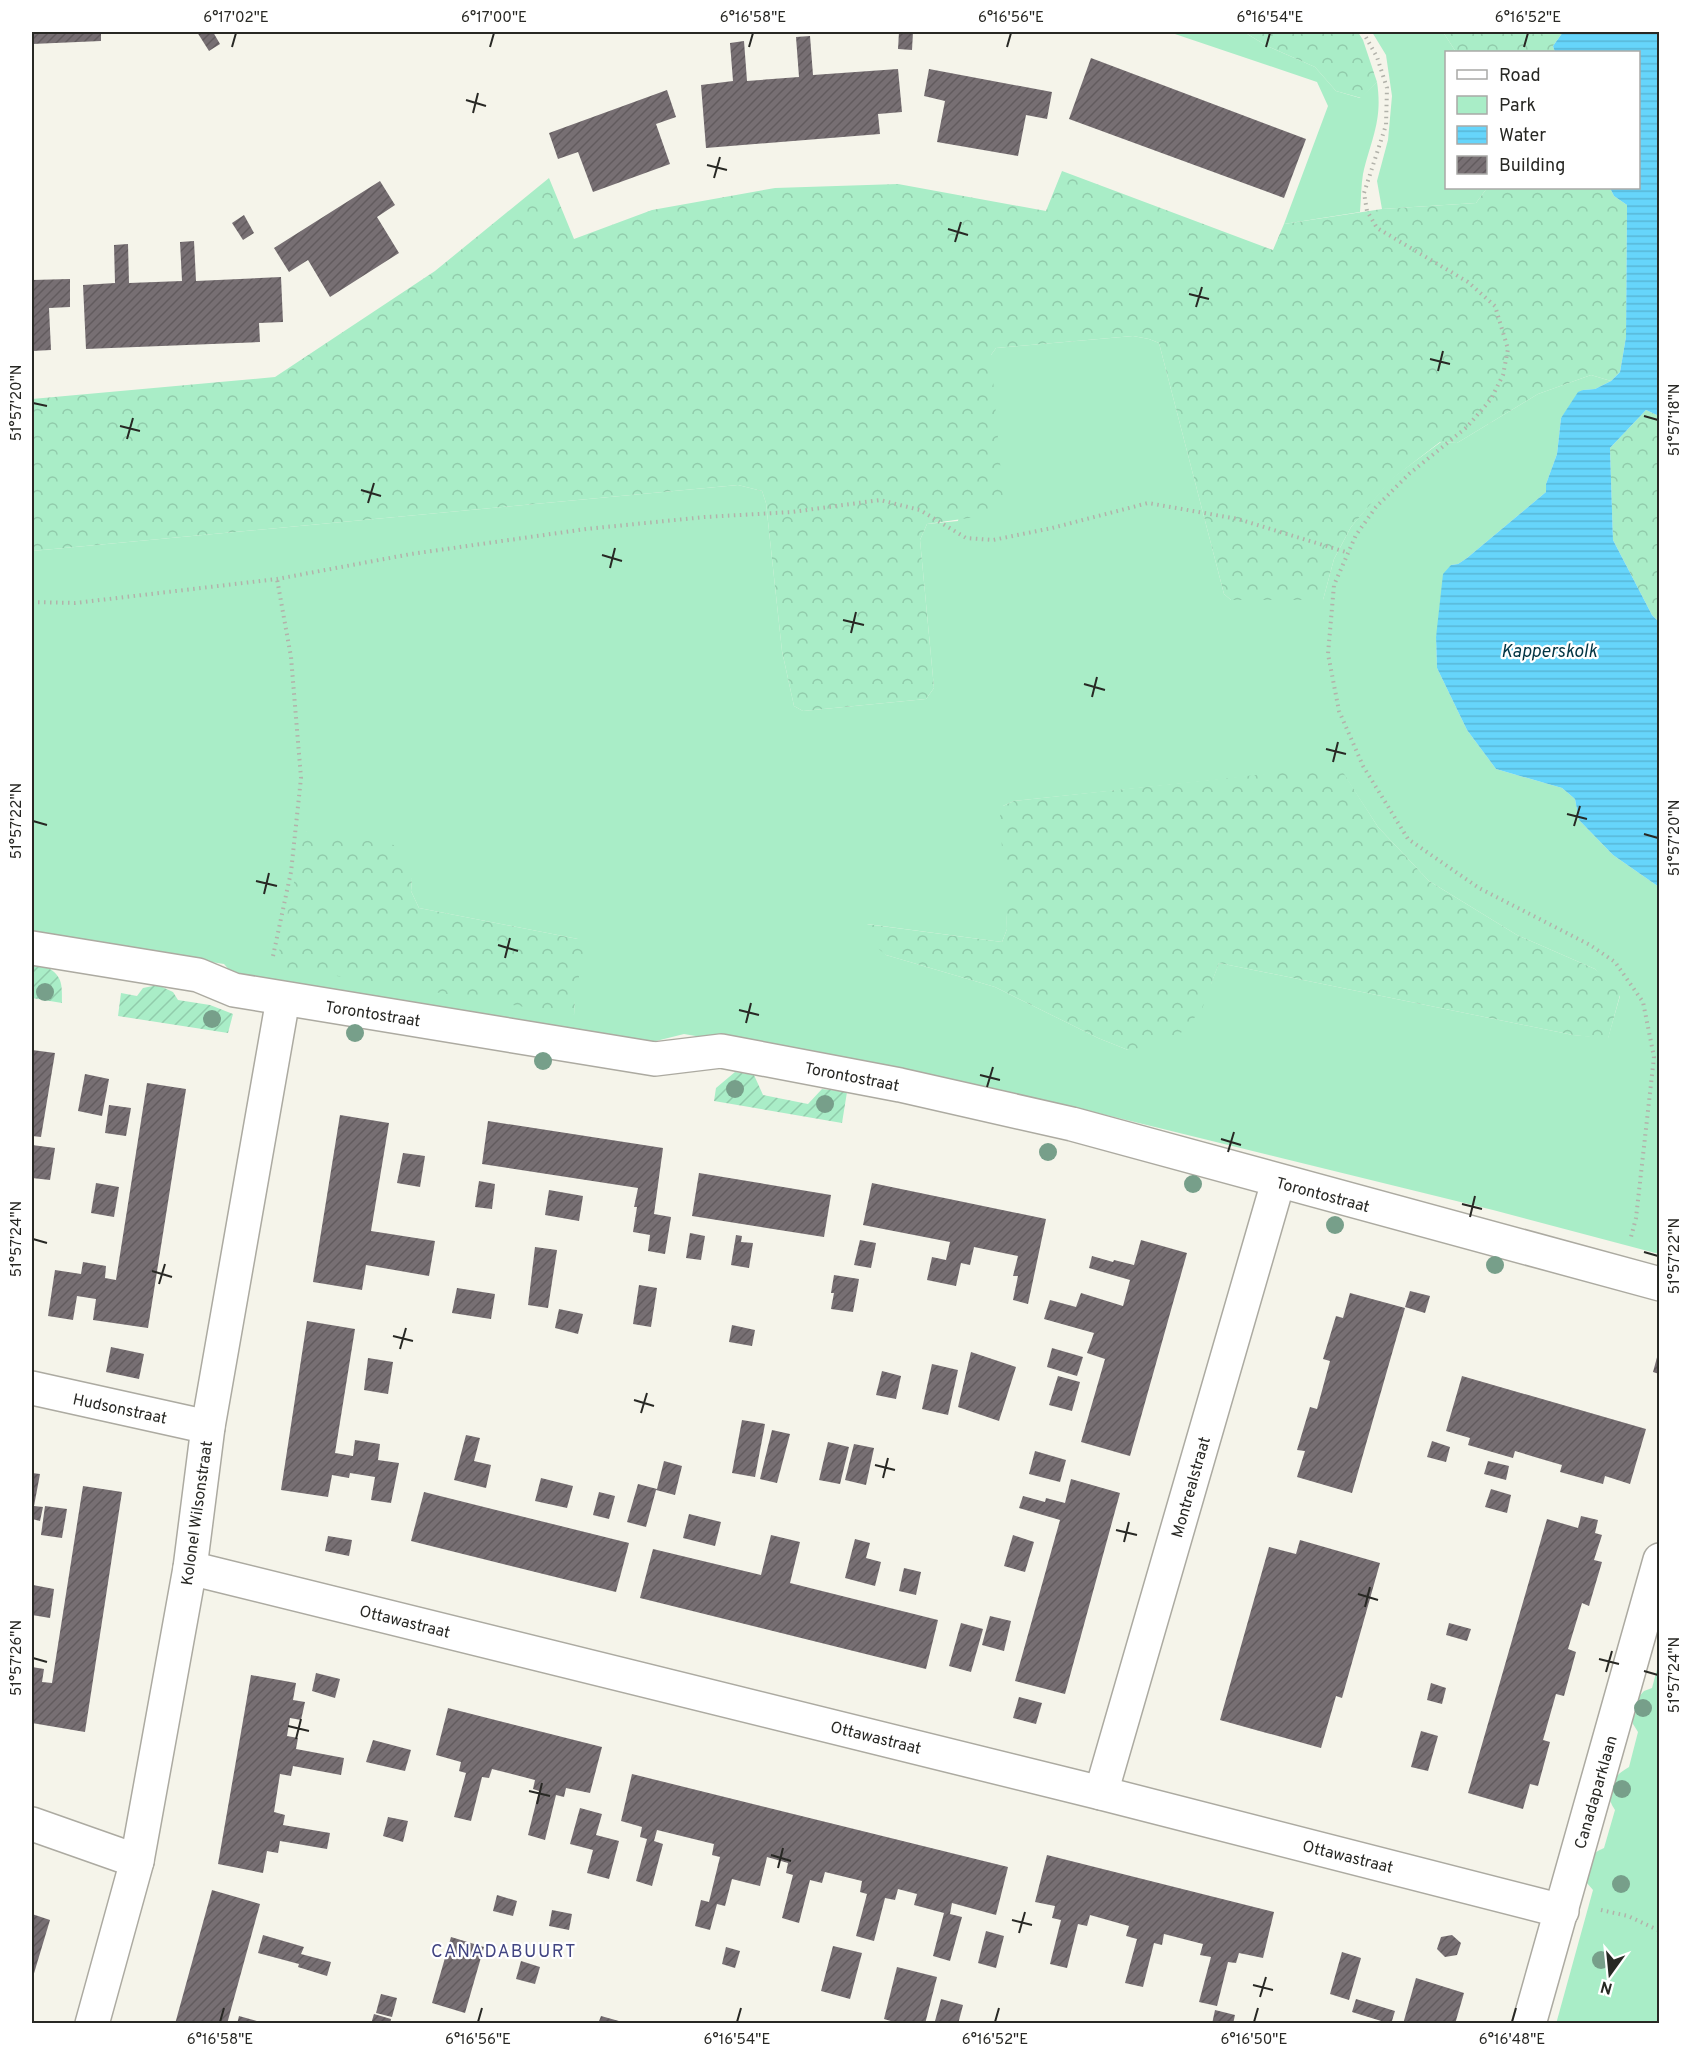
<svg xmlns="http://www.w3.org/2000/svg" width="1691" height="2055" viewBox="0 0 1691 2055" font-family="Overpass,sans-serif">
<defs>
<pattern id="forest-crowns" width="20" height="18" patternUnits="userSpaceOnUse" patternTransform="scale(1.5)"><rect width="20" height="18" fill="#a9edc7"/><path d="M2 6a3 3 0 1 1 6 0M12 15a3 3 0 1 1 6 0" fill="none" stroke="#91cbab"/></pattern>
<pattern id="garden-furrows" width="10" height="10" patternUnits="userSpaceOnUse" patternTransform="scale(1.5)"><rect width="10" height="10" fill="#a9edc7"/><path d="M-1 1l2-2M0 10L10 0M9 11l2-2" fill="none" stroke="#91cbab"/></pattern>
<pattern id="water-rules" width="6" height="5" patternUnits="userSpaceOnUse" patternTransform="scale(1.5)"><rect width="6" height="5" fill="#66d5fb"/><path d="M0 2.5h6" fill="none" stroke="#58b7d7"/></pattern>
<pattern id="building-hatch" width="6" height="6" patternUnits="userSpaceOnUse" patternTransform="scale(1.5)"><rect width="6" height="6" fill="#776f73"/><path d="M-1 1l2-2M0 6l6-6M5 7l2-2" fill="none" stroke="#625b5e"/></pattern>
</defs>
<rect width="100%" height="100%" fill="#f5f4ea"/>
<g fill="#a9edc7" fill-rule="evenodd">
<path d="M1169 32H1244L1267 46 1315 67 1336 91 1360 98 1377 82C1383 121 1371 139 1363 174 1361 186 1361 200 1360 212L1284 224 1328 106 1317 82Z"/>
<path d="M1372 32H1443L1456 52H1446V188H1487L1476 203 1382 209 1377 181 1388 140 1392 96 1386 55Z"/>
<path d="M1133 336 1149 339 1159 343 1224 594 1231 600H1323L1334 559 1351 527 1391 479 1441 442 1457 443 1538 394 1591 375 1611 381 1595 389 1583 390 1561 418 1557 454 1546 484V492L1467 558 1458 564 1451 565 1436 637 1437 668 1467 730 1496 769 1562 788 1575 799 1579 820 1613 855 1659 887V1254L1493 1210 1049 1101 939 1078 684 1034 648 1043 255 978 232 973 224 964 32 934V551L738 485 762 491 766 503 782 651 794 706 803 711 926 699 934 688 920 540 927 524 958 521 991 355 996 348ZM1339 767 1378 827 1429 881 1517 935 1595 969 1620 996 1608 1038 1573 1035 1219 963 1211 984 1128 1050 1098 1038 995 987 886 955 867 924 1002 942 1007 929 1003 806 1014 801ZM305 831 412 879 411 891 419 908 578 939 574 1015Z"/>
<path d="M1659 1662V2023L1556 2024 1593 1890 1587 1883C1586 1866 1587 1855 1604 1848L1615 1810C1602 1792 1611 1777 1629 1767L1638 1732 1633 1724 1632 1704 1644 1691 1652 1688Z"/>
</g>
<g fill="url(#forest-crowns)">
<path d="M1244 32H1358L1363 40 1377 82 1361 98 1336 91 1315 67 1267 46Z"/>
<path d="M1443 32H1563L1553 46 1555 52H1456Z"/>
<path d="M1062 171 1273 250 1284 224 1382 209 1476 203 1487 188H1610L1614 196 1627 205 1626 337 1620 372 1611 381 1591 375 1538 394 1457 443 1440 442 1392 479 1351 527 1334 559 1323 600H1231L1224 594 1159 343 1149 339 1133 336 996 348 991 355 1003 498 997 514 927 524 920 540 934 688 926 699 803 711 794 706 782 651 766 503 762 491 738 485 32 551V399L275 377 435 271 549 178 574 239 652 210 775 188 898 184 1046 211Z"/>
<path d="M1646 410 1659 416V622L1652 615 1613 540 1610 448Z"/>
<path d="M1339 766 1378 827 1429 881 1517 935 1595 969 1614 985 1620 995 1608 1039 1573 1035 1219 963 1202 1009 1182 1032 1156 1045 1128 1050 1098 1038 995 987 886 955 873 944 866 924 1002 942 1007 929 1000 816 1003 806 1014 801Z"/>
<path d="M305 831 394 845 412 879 411 891 419 908 578 939 584 946 575 1001 574 1015 276 966Z"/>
</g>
<g fill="url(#garden-furrows)">
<path d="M43 965C63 975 62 983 62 1003L32 998V966Z"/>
<path d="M158 985 173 992 178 1000 210 1005 233 1014 228 1033 118 1016 121 993 137 996 143 988Z"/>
<path d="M735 1072 754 1075 763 1095 808 1104 822 1089 847 1092 842 1123 714 1101 716 1088Z"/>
</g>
<path fill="url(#water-rules)" d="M1563 32H1659V416L1646 410 1610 448 1613 540 1652 615 1659 622V887L1613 855 1579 820 1575 799 1562 788 1496 769 1467 730 1437 668 1436 637 1443 574 1451 565 1458 564 1467 558 1546 492V484L1557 454 1561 418 1578 392 1583 390 1595 389 1611 381 1620 372 1626 337 1627 205 1614 196 1610 188H1638V52H1555L1553 46Z"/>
<g fill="url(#building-hatch)">
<path d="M32 32H101V41L32 44Z"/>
<path d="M197 32H213L220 44 209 51Z"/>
<path d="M899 32H913L912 50 898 49Z"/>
<path d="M810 36 813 75 898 69 902 112 878 114 880 134 706 148 701 85 733 81 730 43 744 41 747 81 799 77 796 37Z"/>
<path d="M1091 58 1306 139 1284 198 1069 119Z"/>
<path d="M929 69 1052 92 1047 119 1026 115 1018 156 937 142 945 101 924 96Z"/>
<path d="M667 90 676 117 656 124 670 164 593 192 578 152 558 159 549 133Z"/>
<path d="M380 181 395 205 377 217 399 253 330 297 308 260 289 272 274 248Z"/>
<path d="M244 215 254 233 243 240 232 223Z"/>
<path d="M194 241 196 281 281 277 283 322 259 323 260 342 86 349 83 285 115 283 114 245 128 244 129 283 182 281 180 242Z"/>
<path d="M70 279V307L49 308 51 350 32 351V280Z"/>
<path d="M32 1050 55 1053 41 1137 32 1136V1108L34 1093H32Z"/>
<path d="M85 1074 109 1079 102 1116 78 1111Z"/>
<path d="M147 1083 186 1089 148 1328 93 1320 96 1299 77 1296 73 1320 48 1316 55 1270 81 1274 83 1262 106 1266 105 1278 116 1280Z"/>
<path d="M109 1105 131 1108 126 1136 105 1133Z"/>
<path d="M340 1115 389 1123 371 1231 435 1241 429 1276 366 1265 362 1290 313 1282Z"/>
<path d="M488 1121 663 1148 654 1214 671 1217 665 1254 648 1251 650 1235 633 1232 637 1207H634L638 1188 482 1164Z"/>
<path d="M32 1145 55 1148 50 1180 32 1178Z"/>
<path d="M403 1153 425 1156 420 1187 397 1183Z"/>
<path d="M699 1173 831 1195 824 1237 692 1216Z"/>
<path d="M479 1181 495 1184 492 1209 475 1207Z"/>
<path d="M96 1183 119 1187 114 1217 91 1213Z"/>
<path d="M872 1183 1046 1219 1028 1304 1013 1300 1018 1276H1013L1018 1256 974 1247 970 1265 961 1263 956 1286 927 1280 932 1257 946 1260 950 1242 863 1225Z"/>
<path d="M549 1190 583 1196 579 1221 545 1215Z"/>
<path d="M690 1233 705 1236 701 1260 686 1258Z"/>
<path d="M736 1235 742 1236 741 1242 753 1243 749 1268 731 1265Z"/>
<path d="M860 1240 876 1243 871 1268 854 1265Z"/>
<path d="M1141 1240 1187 1253 1130 1456 1081 1442 1105 1359 1087 1353 1094 1333 1044 1319 1050 1300 1076 1307 1081 1293 1123 1306 1130 1280 1089 1268 1092 1256 1113 1262 1114 1260 1134 1265Z"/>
<path d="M535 1247 557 1250 548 1308 528 1305Z"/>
<path d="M834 1275 859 1279 853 1312 831 1309 834 1293H831Z"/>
<path d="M639 1285 657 1288 651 1327 633 1324Z"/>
<path d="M457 1288 495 1294 491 1319 452 1313Z"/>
<path d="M1410 1291 1430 1296 1425 1313 1405 1307Z"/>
<path d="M1350 1293 1405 1308 1352 1493 1297 1477 1305 1451 1297 1450 1310 1407 1317 1409 1330 1361 1323 1359 1336 1316 1343 1318Z"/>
<path d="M559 1309 583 1314 578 1334 555 1328Z"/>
<path d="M307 1321 355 1329 335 1453 353 1456 355 1440 380 1444 378 1460 399 1463 391 1503 371 1500 375 1477 350 1473 349 1478 332 1475 328 1497 281 1490Z"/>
<path d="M732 1325 755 1330 752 1346 729 1342Z"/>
<path d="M111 1347 144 1354 139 1379 106 1372Z"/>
<path d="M1052 1348 1083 1357 1077 1376 1047 1367Z"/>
<path d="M1659 1350V1374L1653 1372Z"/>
<path d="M971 1352 1016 1367 999 1421 958 1407Z"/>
<path d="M368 1358 393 1362 388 1394 364 1390Z"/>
<path d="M932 1364 958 1370 948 1415 922 1409Z"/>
<path d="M882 1371 901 1376 896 1399 876 1395Z"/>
<path d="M1058 1376 1080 1382 1072 1411 1049 1405Z"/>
<path d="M1462 1376 1646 1429 1630 1484 1605 1476 1603 1484 1560 1472 1562 1465 1538 1458 1515 1451 1513 1458 1468 1445 1470 1438 1446 1431Z"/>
<path d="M742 1420 765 1424 755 1477 732 1473Z"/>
<path d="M772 1430 790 1434 777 1483 760 1479Z"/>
<path d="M466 1435 480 1438 474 1461 491 1465 486 1488 454 1480Z"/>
<path d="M1432 1441 1450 1447 1446 1462 1427 1457Z"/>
<path d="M828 1442 849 1447 840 1484 819 1480Z"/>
<path d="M854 1444 874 1448 866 1485 845 1480Z"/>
<path d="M1035 1451 1066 1460 1060 1482 1029 1474Z"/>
<path d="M664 1461 682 1466 675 1495 656 1490 646 1527 627 1522 638 1484 657 1489Z"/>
<path d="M1488 1461 1509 1466 1506 1480 1484 1474Z"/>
<path d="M32 1473 40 1474 34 1506 43 1507 40 1521 32 1519Z"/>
<path d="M541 1478 573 1486 567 1508 535 1501Z"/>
<path d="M1071 1479 1120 1493 1065 1694 1015 1681 1060 1520 1019 1508 1023 1496 1045 1502 1046 1498 1065 1503Z"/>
<path d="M83 1486 122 1492 85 1732 32 1723V1667L44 1669 42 1682 52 1683Z"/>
<path d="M1491 1489 1511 1495 1507 1513 1485 1507Z"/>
<path d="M424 1492 629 1543 616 1592 411 1541Z"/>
<path d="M599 1492 615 1496 609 1519 593 1515Z"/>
<path d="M45 1506 67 1509 62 1538 41 1535Z"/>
<path d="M689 1514 721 1522 715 1546 683 1538Z"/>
<path d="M1581 1516 1598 1520 1595 1533 1602 1535 1594 1560 1602 1562 1589 1606 1582 1603 1568 1649 1576 1652 1564 1696 1556 1694 1543 1740 1550 1742 1538 1786 1530 1784 1523 1809 1468 1793 1547 1519 1578 1528Z"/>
<path d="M771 1535 800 1542 790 1583 938 1620 926 1669 640 1598 653 1549 761 1575Z"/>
<path d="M1013 1535 1034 1542 1025 1572 1004 1566Z"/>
<path d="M328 1536 352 1540 349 1556 325 1551Z"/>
<path d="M855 1539 870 1543 866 1558 881 1562 875 1586 845 1578Z"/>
<path d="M1300 1540 1380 1563 1342 1698 1336 1696 1321 1748 1220 1720 1269 1547 1296 1554Z"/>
<path d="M904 1568 921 1572 916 1595 899 1591Z"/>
<path d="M33 1585 54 1589 50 1618 32 1615Z"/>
<path d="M990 1616 1011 1621 1004 1651 982 1645Z"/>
<path d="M961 1623 983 1629 971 1672 949 1666Z"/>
<path d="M1449 1623 1471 1629 1467 1641 1446 1635Z"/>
<path d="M316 1673 340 1679 335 1698 312 1691Z"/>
<path d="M251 1675 296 1683 293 1700 305 1702 301 1720 290 1718 287 1736 298 1738 296 1749 344 1758 341 1775 293 1766 291 1776 280 1774 274 1812 285 1815 283 1825 330 1833 327 1849 280 1841 278 1853 267 1851 263 1873 218 1864Z"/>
<path d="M1431 1683 1446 1688 1442 1704 1427 1700Z"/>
<path d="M1019 1697 1042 1703 1036 1724 1013 1718Z"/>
<path d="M448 1708 602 1747 590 1793 566 1788 564 1797 556 1795 545 1840 528 1835 539 1791 533 1789 535 1780 492 1769 489 1778 482 1777 471 1821 454 1817 466 1773 459 1771 461 1762 436 1755Z"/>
<path d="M1421 1731 1438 1736 1428 1771 1411 1767Z"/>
<path d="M373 1740 411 1750 405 1771 366 1762Z"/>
<path d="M632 1774 1008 1867 996 1915 952 1903 950 1914 962 1917 950 1961 933 1956 944 1913 914 1905 917 1894 898 1889 895 1900 885 1898 874 1941 856 1936 867 1894 860 1892 862 1881 825 1872 822 1883 810 1880 799 1923 782 1918 793 1875 786 1873 788 1863 767 1857 760 1886 732 1879 725 1906 717 1904 710 1930 695 1926 701 1900 709 1902 720 1857 712 1855 714 1844 657 1830 654 1841 663 1844 652 1886 636 1881 647 1839 640 1837 642 1827 621 1821Z"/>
<path d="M580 1808 602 1814 596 1835 619 1841 609 1879 587 1873 593 1850 570 1844Z"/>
<path d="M388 1817 408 1821 403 1842 383 1836Z"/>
<path d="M1047 1855 1274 1912 1263 1958 1239 1953 1236 1963 1228 1962 1217 2006 1199 2002 1211 1957 1200 1955 1203 1944 1164 1934 1162 1945 1154 1943 1143 1987 1125 1983 1137 1939 1126 1936 1129 1926 1090 1915 1087 1926 1078 1924 1067 1968 1050 1964 1061 1920 1052 1918 1055 1906 1035 1902Z"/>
<path d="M212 1890 260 1904 227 2024H175Z"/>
<path d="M497 1895 517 1901 513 1916 493 1911Z"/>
<path d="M552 1910 572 1914 569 1930 549 1926Z"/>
<path d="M32 1914 50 1920 32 1980Z"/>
<path d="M986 1931 1004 1936 996 1968 978 1963Z"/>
<path d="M263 1935 304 1947 301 1954 331 1962 327 1976 298 1967 299 1964 258 1953Z"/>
<path d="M1452 1935 1461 1943 1457 1955 1445 1957 1437 1949 1441 1937Z"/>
<path d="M451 1937 484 1947 465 2013 432 2003Z"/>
<path d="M833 1946 862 1953 850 1999 821 1991Z"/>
<path d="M726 1947 740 1951 735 1968 722 1964Z"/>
<path d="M1342 1952 1361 1958 1349 2000 1330 1994Z"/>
<path d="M521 1961 540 1967 535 1984 516 1979Z"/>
<path d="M897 1967 937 1977 925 2024H901L884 2019Z"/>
<path d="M1416 1978 1464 1993 1455 2024H1403Z"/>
<path d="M381 1994 397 1998 392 2017 376 2013Z"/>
<path d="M941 1999 963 2005 958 2024H943L935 2021Z"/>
<path d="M1356 1999 1395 2011 1391 2024 1352 2012Z"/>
<path d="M1215 2010 1235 2015 1233 2024H1212Z"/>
<path d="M374 2014 391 2019 390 2024H371Z"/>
<path d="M239 2016 264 2023V2024H237Z"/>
<path d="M601 2016 626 2023V2024H598Z"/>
</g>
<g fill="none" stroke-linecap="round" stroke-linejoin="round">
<defs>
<g id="minor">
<path d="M32 948 198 975 234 990 655 1059 721 1051 900 1085 1072 1124 1660 1284"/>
<path d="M32 1388 208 1427"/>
<path d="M190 1568 1101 1793 1562 1911"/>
<path d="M1101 1793 1278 1182"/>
<path d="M32 1824 137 1861"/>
<path d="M92 2024 137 1861 190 1568 208 1427 283 999"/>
<path d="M1529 2024 1660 1560"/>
</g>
</defs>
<use href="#minor" stroke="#acaaa1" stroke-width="36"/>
<g stroke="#b2b2aa" stroke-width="4" stroke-dasharray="1.5 4.5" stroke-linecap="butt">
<path d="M1363 32 1377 57 1387 88 1386 125 1364 193 1367 211 1377 228 1468 282 1495 306 1508 349 1503 375 1491 399 1467 427 1409 474 1376 507 1356 535 1334 585 1328 654 1339 711 1363 766 1408 839 1479 888 1590 945 1615 962 1643 1002 1654 1057 1636 1218 1631 1237"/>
<path d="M32 602 75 603 277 579 411 554 586 529 705 517 792 512 880 500 920 510 966 538 993 540 1052 528 1148 503 1238 519 1349 553"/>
<path d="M273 956 291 872 301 778 291 657 277 579"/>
<path d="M1601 1910 1628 1916 1660 1931"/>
</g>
<use href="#minor" stroke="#fff" stroke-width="33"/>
</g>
<g fill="#779f8a">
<circle cx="45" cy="992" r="9"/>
<circle cx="212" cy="1019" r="9"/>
<circle cx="355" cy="1033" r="9"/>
<circle cx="543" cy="1061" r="9"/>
<circle cx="735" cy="1089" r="9"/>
<circle cx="825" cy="1104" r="9"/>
<circle cx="1048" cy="1152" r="9"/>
<circle cx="1193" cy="1184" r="9"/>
<circle cx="1335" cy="1225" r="9"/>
<circle cx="1495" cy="1265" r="9"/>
<circle cx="1643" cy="1708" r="9"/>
<circle cx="1622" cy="1789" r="9"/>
<circle cx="1621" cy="1884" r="9"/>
<circle cx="1601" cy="1960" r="9"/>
</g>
<path fill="none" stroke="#282824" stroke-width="2" d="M232 47 236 33M490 47 494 33M749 47 753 33M1007 47 1011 33M1266 47 1270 33M1524 47 1528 33M466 100 486 106M473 113 478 93M707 165 727 170M714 178 720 157M948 229 968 235M955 242 961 222M1189 294 1209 299M1196 307 1202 287M1430 359 1450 364M1438 371 1443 351M33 403 47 406M1644 416 1658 420M120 426 140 431M127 439 133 418M361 490 381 496M368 503 374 483M602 555 622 561M610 568 615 548M843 620 864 625M851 633 856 612M1084 684 1105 690M1092 697 1097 677M1326 749 1346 754M1333 762 1338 742M1567 814 1587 819M33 821 47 825M1574 826 1580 806M1644 834 1658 838M256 881 277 886M264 894 269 873M498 945 518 951M505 958 510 938M739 1010 759 1015M746 1023 751 1003M980 1075 1000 1080M987 1087 993 1067M1221 1139 1241 1145M1228 1152 1234 1132M1462 1204 1482 1209M1470 1217 1475 1196M33 1239 47 1243M1644 1252 1658 1256M152 1271 172 1277M159 1284 165 1264M393 1336 413 1341M400 1349 406 1328M634 1400 654 1406M641 1413 647 1393M875 1465 895 1470M883 1478 888 1458M1116 1530 1137 1535M1124 1542 1129 1522M1358 1594 1378 1600M1365 1607 1370 1587M33 1658 47 1662M1599 1659 1619 1664M1644 1671 1658 1675M1606 1672 1612 1651M288 1726 309 1731M296 1739 301 1719M529 1791 550 1796M537 1804 542 1783M771 1855 791 1861M778 1868 783 1848M1012 1920 1032 1925M1019 1933 1025 1912M1253 1985 1273 1990M1260 1997 1266 1977M220 2022 224 2008M478 2022 482 2008M737 2022 741 2008M995 2022 999 2008M1254 2022 1258 2008M1512 2022 1516 2008"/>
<g text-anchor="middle" stroke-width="4.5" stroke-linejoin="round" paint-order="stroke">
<g font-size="16" fill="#282824" stroke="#fff">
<text transform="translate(373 1013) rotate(9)" y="6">Torontostraat</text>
<text transform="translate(852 1076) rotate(11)" y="6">Torontostraat</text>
<text transform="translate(1323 1194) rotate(15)" y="6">Torontostraat</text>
<text transform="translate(120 1408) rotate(12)" y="6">Hudsonstraat</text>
<text transform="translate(1190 1487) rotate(-74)" y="6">Montrealstraat</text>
<text transform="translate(196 1513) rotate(-82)" y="6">Kolonel Wilsonstraat</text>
<text transform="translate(405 1621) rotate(14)" y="6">Ottawastraat</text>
<text transform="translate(876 1737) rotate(14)" y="6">Ottawastraat</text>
<text transform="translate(1595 1792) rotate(-74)" y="6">Canadaparklaan</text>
<text transform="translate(1348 1856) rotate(14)" y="6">Ottawastraat</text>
</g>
<g font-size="18" font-style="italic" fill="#003443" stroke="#fff">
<text x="1549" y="657">Kapperskolk</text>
</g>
<g font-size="18" letter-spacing="1.5" fill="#414481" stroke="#fff">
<text x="504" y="1957">CANADABUURT</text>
</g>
</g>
<rect width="1691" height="2055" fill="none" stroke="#ffffff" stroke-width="66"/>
<rect x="1445" y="51" width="195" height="138" fill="#ffffff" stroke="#a9a9a7" stroke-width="1.5"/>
<rect x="1457" y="70" width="30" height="9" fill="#ffffff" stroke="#a9a9a7" stroke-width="1.5"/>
<text x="1499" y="81" font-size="18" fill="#282824">Road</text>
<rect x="1457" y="96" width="30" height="18" fill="#a9edc7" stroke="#a9a9a7" stroke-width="1.5"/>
<text x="1499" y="111" font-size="18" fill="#282824">Park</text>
<rect x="1457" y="126" width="30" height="18" fill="url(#water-rules)" stroke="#a9a9a7" stroke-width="1.5"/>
<text x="1499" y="141" font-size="18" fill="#282824">Water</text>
<rect x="1457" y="156" width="30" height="18" fill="url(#building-hatch)" stroke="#a9a9a7" stroke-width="1.5"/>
<text x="1499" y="171" font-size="18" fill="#282824">Building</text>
<g transform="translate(1610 1974) rotate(195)" stroke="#ffffff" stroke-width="4.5" paint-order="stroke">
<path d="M0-4.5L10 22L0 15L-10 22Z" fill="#282824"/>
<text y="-9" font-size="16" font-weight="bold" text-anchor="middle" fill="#282824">N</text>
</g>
<rect x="33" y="33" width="1625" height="1989" fill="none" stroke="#282824" stroke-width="2"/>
<g font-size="15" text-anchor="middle" fill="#282824">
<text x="236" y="22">6°17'02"E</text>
<text x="494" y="22">6°17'00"E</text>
<text x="753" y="22">6°16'58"E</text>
<text x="1011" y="22">6°16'56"E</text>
<text x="1270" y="22">6°16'54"E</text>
<text x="1528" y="22">6°16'52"E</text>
<text transform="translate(16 403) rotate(-90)" y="5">51°57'20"N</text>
<text transform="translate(1674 420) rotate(-90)" y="5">51°57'18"N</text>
<text transform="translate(16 821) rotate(-90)" y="5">51°57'22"N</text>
<text transform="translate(1674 838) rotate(-90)" y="5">51°57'20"N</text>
<text transform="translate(16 1239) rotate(-90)" y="5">51°57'24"N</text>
<text transform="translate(1674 1256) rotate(-90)" y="5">51°57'22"N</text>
<text transform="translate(16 1658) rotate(-90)" y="5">51°57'26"N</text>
<text transform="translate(1674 1675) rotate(-90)" y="5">51°57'24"N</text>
<text x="220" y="2044">6°16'58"E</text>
<text x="478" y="2044">6°16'56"E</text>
<text x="737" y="2044">6°16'54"E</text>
<text x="995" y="2044">6°16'52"E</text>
<text x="1254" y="2044">6°16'50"E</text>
<text x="1512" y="2044">6°16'48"E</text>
</g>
</svg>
